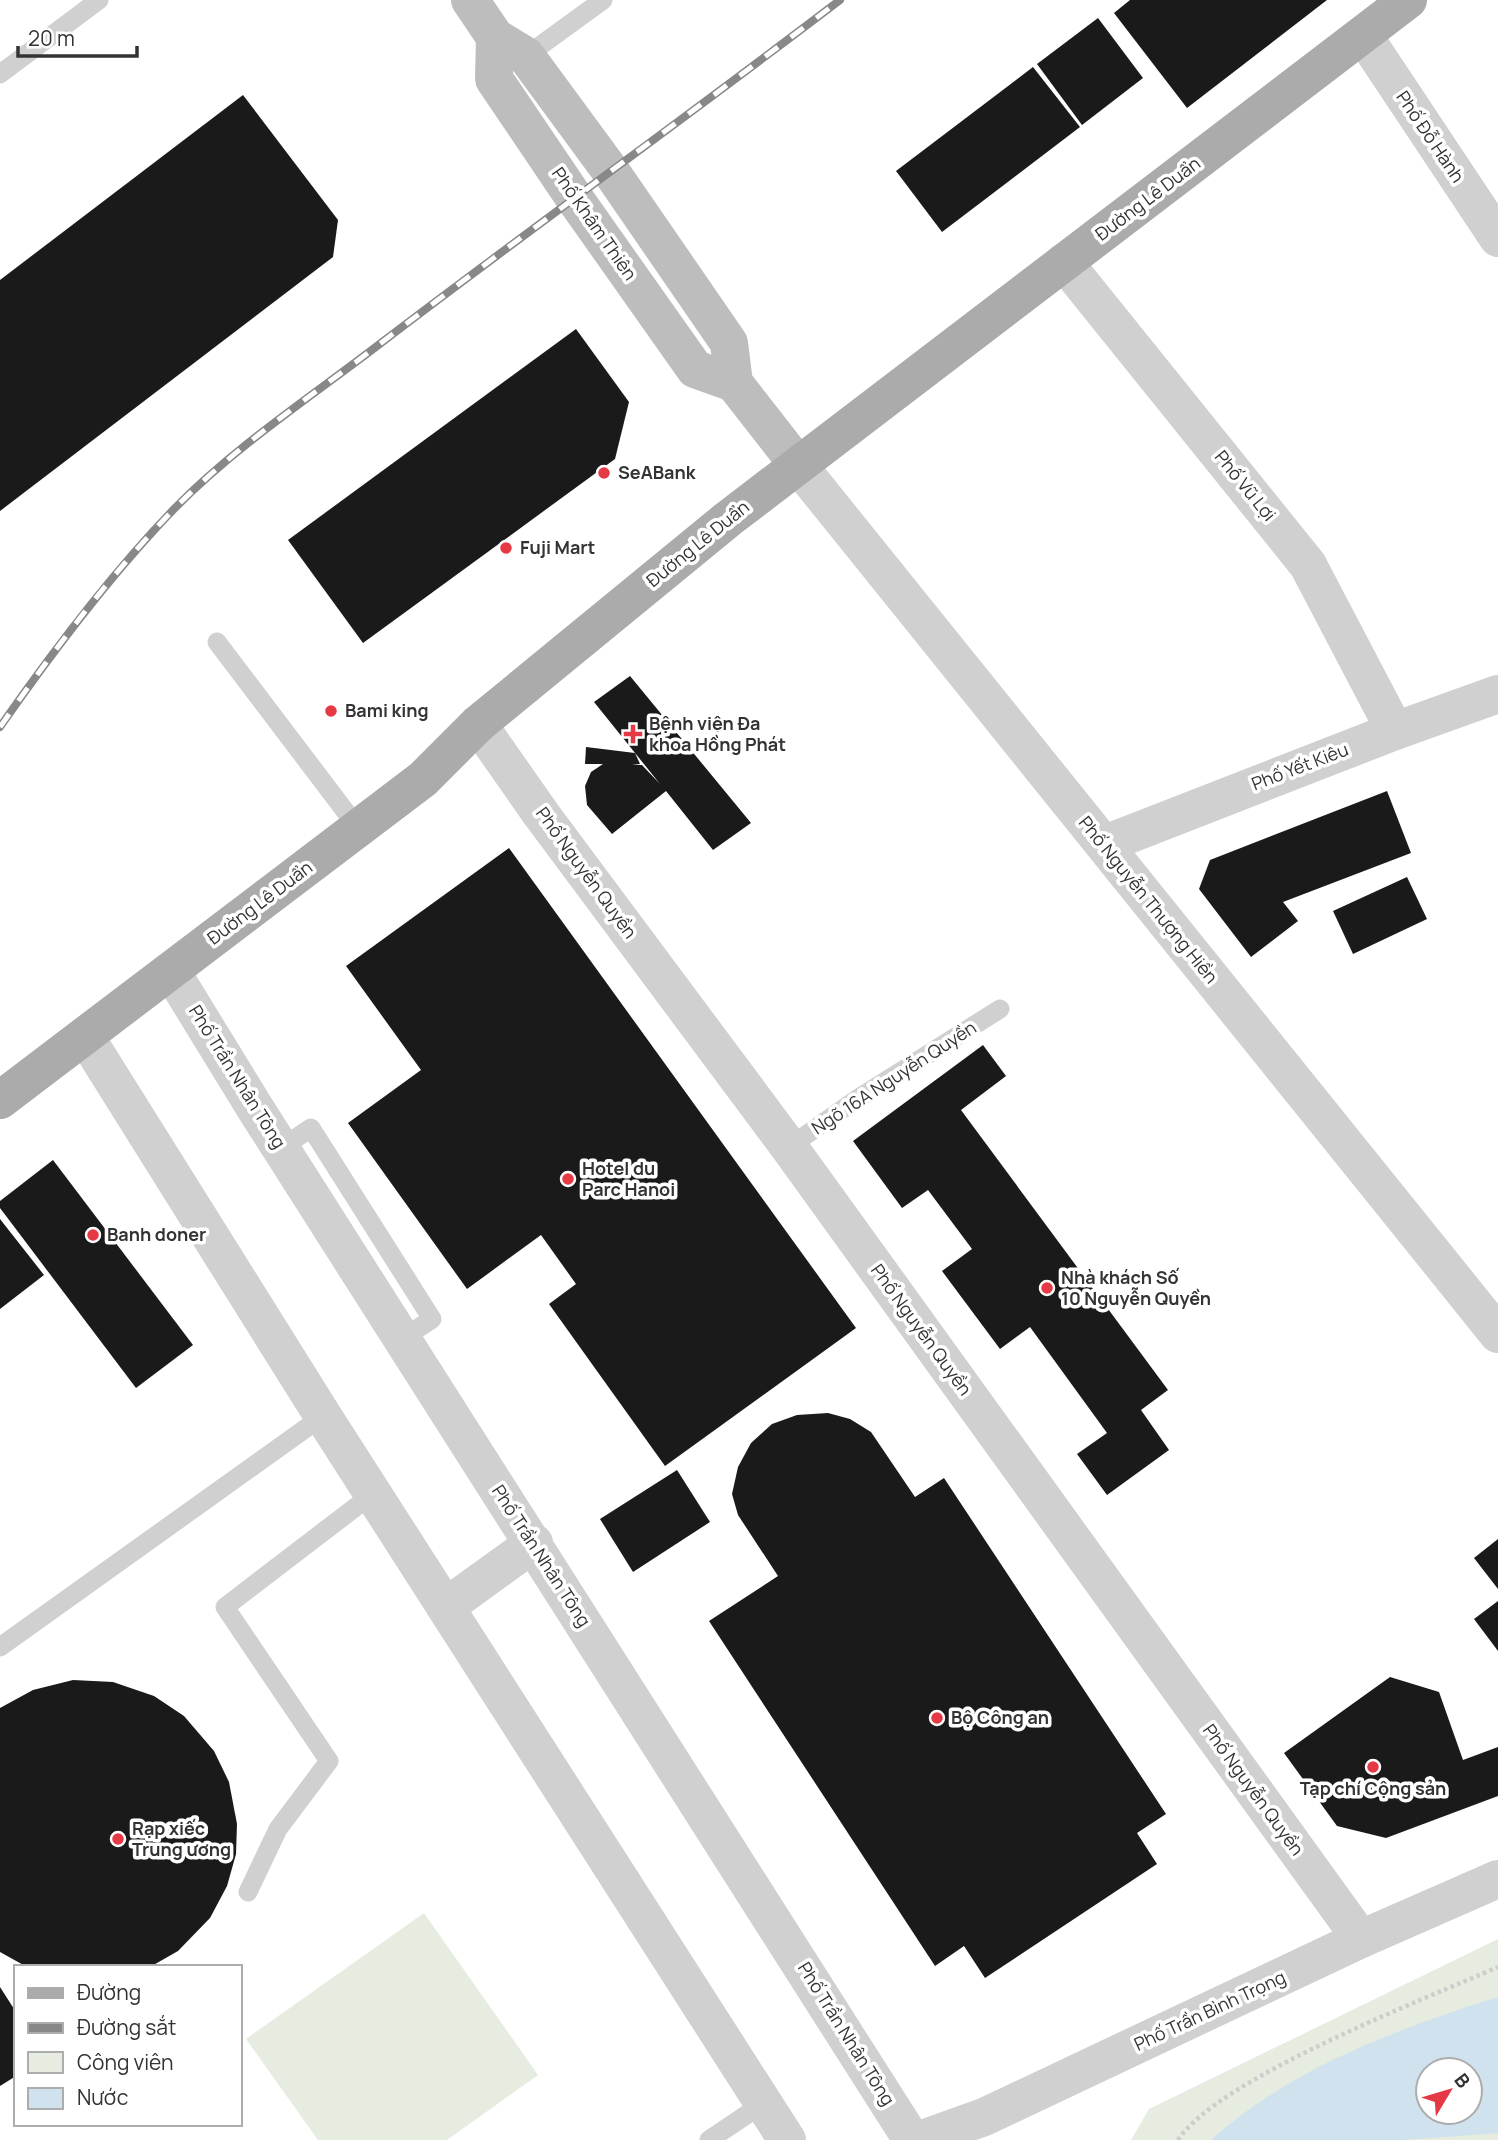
<svg xmlns="http://www.w3.org/2000/svg" width="1498" height="2140" viewBox="0 0 1498 2140" font-family="Manrope,sans-serif">
<rect width="100%" height="100%" fill="#fff"/>
<g fill="#e6ecdf" fill-rule="evenodd">
<path d="M424 1913 538 2075 447 2140H318L246 2039Z"/>
<path d="M1498 1939V2140H1131L1149 2109ZM1428 2070H1470V2112H1428Z"/>
</g>
<path fill="#cfe2ee" fill-rule="evenodd" d="M1498 1997V2133L1405 2140H1211C1289 2069 1399 2028 1498 1997ZM1428 2070H1470V2112H1428Z"/>
<g fill="#1a1a1a">
<path d="M1130 0H1327L1187 108 1114 13Z"/>
<path d="M1098 18 1143 78 1082 125 1037 64Z"/>
<path d="M1033 67 1080 127 942 232 896 171Z"/>
<path d="M243 95 338 220 333 257 0 511V280Z"/>
<path d="M576 329 629 402 615 459 363 643 288 540Z"/>
<path d="M630 676 751 823 713 850 666 791 612 834 587 805 585 786 591 772 603 764H585L586 747 635 753 640 764 632 765H642L660 784 594 702Z"/>
<path d="M1387 791 1411 853 1283 902 1298 921 1251 957 1199 889 1210 860Z"/>
<path d="M509 848 856 1328 665 1466 549 1304 576 1284 541 1235 467 1289 348 1123 421 1070 346 966Z"/>
<path d="M1407 877 1427 919 1353 954 1333 911Z"/>
<path d="M983 1045 1006 1076 961 1110 1168 1390 1141 1410 1169 1450 1107 1495 1077 1454 1107 1433 1030 1327 1000 1349 942 1271 972 1249 928 1190 902 1208 853 1141Z"/>
<path d="M53 1160 193 1345 136 1388 0 1208V1201Z"/>
<path d="M0 1219 44 1275 0 1309Z"/>
<path d="M828 1413 850 1419 871 1432 915 1497 944 1478 1166 1814 1137 1833 1157 1864 985 1978 964 1946 935 1966 709 1621 778 1576 738 1515 732 1494 738 1467 751 1443 772 1424 797 1415Z"/>
<path d="M677 1470 710 1522 633 1572 600 1519Z"/>
<path d="M1498 1539V1589L1474 1558Z"/>
<path d="M1498 1601V1651L1474 1619Z"/>
<path d="M1390 1677 1439 1692 1463 1760 1498 1747V1796L1386 1838 1337 1826 1284 1753Z"/>
<path d="M73 1680 113 1682 154 1696 184 1716 214 1751 229 1782 237 1824 236 1854 227 1886 210 1918 178 1951 150 1967H27L0 1952V1708L33 1690Z"/>
<path d="M0 1987 16 2012V2076L0 2086Z"/>
</g>
<g fill="none" stroke-linecap="round" stroke-linejoin="round">
<path stroke="#cdcdcd" stroke-width="4.5" stroke-dasharray="3.5 3.5" stroke-linecap="butt" d="M1178 2140C1219 2078 1425 1999 1498 1967"/>
<g stroke="#d0d0d0" stroke-width="19">
<path d="M526 56 603 0"/>
<path d="M0 74 99 0"/>
<path d="M217 642 358 828"/>
<path d="M789 1147 857 1099 1000 1009"/>
<path d="M281 1148 311 1128 432 1319 402 1339"/>
<path d="M0 1647 323 1416"/>
<path d="M248 1892 278 1829 329 1761 225 1607 374 1493"/>
<path d="M709 2140 764 2103"/>
</g>
<g stroke="#d0d0d0" stroke-width="38">
<path d="M1363 35 1498 238"/>
<path d="M1064 262 1308 565 1395 731"/>
<path d="M478 724 541 814 789 1147 1361 1939"/>
</g>
<g stroke="#d0d0d0" stroke-width="38">
<path d="M798 465 1498 1334"/>
<path d="M1105 844 1395 731 1498 694"/>
<path d="M171 971 255 1108 912 2140"/>
<path d="M85 1036 323 1416 787 2140"/>
<path d="M447 1606 534 1543"/>
<path d="M920 2140 984 2117 1361 1939 1498 1879"/>
</g>
<g stroke="#bdbdbd" stroke-width="38">
<path d="M470 0 495 37 526 56 612 173 729 343 734 383 798 465"/>
<path d="M495 37 494 79 575 199 695 369 734 383"/>
</g>
<path stroke="#ababab" stroke-width="38" d="M0 1100 423 779 478 724 728 519 1408 0"/>
<defs>
<path id="rail" d="M0 727C53 651 110 575 175 508 236 446 312 396 381 343 533 227 688 116 840 0"/>
</defs>
<use href="#rail" stroke="#888" stroke-width="8"/>
<use href="#rail" stroke="#fff" stroke-width="5" stroke-dasharray="16" stroke-linecap="butt"/>
</g>
<g fill="#e63946" stroke="#fff" stroke-width="2.5">
<circle cx="604" cy="473" r="7"/>
<circle cx="506" cy="548" r="7"/>
<circle cx="331" cy="711" r="7"/>
<path d="M629.5 723.5h7v7h7v7h-7v7h-7v-7h-7v-7h7z"/>
<circle cx="568" cy="1179" r="7"/>
<circle cx="93" cy="1235" r="7"/>
<circle cx="1047" cy="1288" r="7"/>
<circle cx="937" cy="1718" r="7"/>
<circle cx="1373" cy="1767" r="7"/>
<circle cx="118" cy="1839" r="7"/>
</g>
<g text-anchor="middle" stroke-width="7" stroke-linejoin="round" paint-order="stroke">
<g font-size="18" fill="#333" stroke="#fff">
<text transform="translate(1430 137) rotate(56)" y="6">Phố Đỗ Hành</text>
<text transform="translate(1148 199) rotate(-37)" y="6">Đường Lê Duẩn</text>
<text transform="translate(594 224) rotate(55)" y="6">Phố Khâm Thiên</text>
<text transform="translate(1245 486) rotate(51)" y="6">Phố Vũ Lợi</text>
<text transform="translate(698 544) rotate(-39)" y="6">Đường Lê Duẩn</text>
<text transform="translate(1300 767) rotate(-21)" y="6">Phố Yết Kiêu</text>
<text transform="translate(586 873) rotate(54)" y="6">Phố Nguyễn Quyền</text>
<text transform="translate(1148 900) rotate(51)" y="6">Phố Nguyễn Thượng Hiền</text>
<text transform="translate(260 903) rotate(-37)" y="6">Đường Lê Duẩn</text>
<text transform="translate(237 1077) rotate(58)" y="6">Phố Trần Nhân Tông</text>
<text transform="translate(894 1078) rotate(-33)" y="6">Ngõ 16A Nguyễn Quyền</text>
<text transform="translate(921 1330) rotate(54)" y="6">Phố Nguyễn Quyền</text>
<text transform="translate(541 1556) rotate(57)" y="6">Phố Trần Nhân Tông</text>
<text transform="translate(1253 1790) rotate(54)" y="6">Phố Nguyễn Quyền</text>
<text transform="translate(1210 2011) rotate(-25)" y="6">Phố Trần Bình Trọng</text>
<text transform="translate(846 2034) rotate(58)" y="6">Phố Trần Nhân Tông</text>
</g>
<g font-size="18" font-weight="bold" fill="#333" stroke="#fff" text-anchor="start">
<text x="618" y="479">SeABank</text>
<text x="520" y="554">Fuji Mart</text>
<text x="345" y="717">Bami king</text>
<text x="649" y="730">Bệnh viện Đa<tspan x="649" dy="21">khoa Hồng Phát</tspan></text>
<text x="582" y="1175">Hotel du<tspan x="582" dy="21">Parc Hanoi</tspan></text>
<text x="107" y="1241">Banh doner</text>
<text x="1061" y="1284">Nhà khách Số<tspan x="1061" dy="21">10 Nguyễn Quyền</tspan></text>
<text x="951" y="1724">Bộ Công an</text>
<text x="1373" y="1795" text-anchor="middle">Tạp chí Cộng sản</text>
<text x="132" y="1835">Rạp xiếc<tspan x="132" dy="21">Trung ương</tspan></text>
</g>
</g>
<rect x="14" y="1965" width="228" height="161" fill="#ffffff" stroke="#adadad" stroke-width="2"/>
<rect x="28" y="1988" width="35" height="10" fill="#ababab" stroke="#adadad" stroke-width="2"/>
<text x="77" y="2000" font-size="21" fill="#333333">Đường</text>
<rect x="28" y="2023" width="35" height="10" fill="#888888" stroke="#adadad" stroke-width="2"/>
<text x="77" y="2035" font-size="21" fill="#333333">Đường sắt</text>
<rect x="28" y="2052" width="35" height="21" fill="#e6ecdf" stroke="#adadad" stroke-width="2"/>
<text x="77" y="2070" font-size="21" fill="#333333">Công viên</text>
<rect x="28" y="2088" width="35" height="21" fill="#cfe2ee" stroke="#adadad" stroke-width="2"/>
<text x="77" y="2105" font-size="21" fill="#333333">Nước</text>
<g transform="translate(1449 2091) rotate(52)"><circle r="33" fill="#ffffff" stroke="#adadad" stroke-width="2"/>
<path d="M0-5L12 26L0 18L-12 26Z" fill="#e63946"/>
<text y="-10" font-size="19" font-weight="bold" text-anchor="middle" fill="#333333">B</text>
</g>
<path d="M18 46v10h119v-10" fill="none" stroke="#333333" stroke-width="3.5"/>
<text x="28" y="46" font-size="21" fill="#333333" stroke="#ffffff" stroke-width="5" paint-order="stroke">20 m</text>
</svg>
